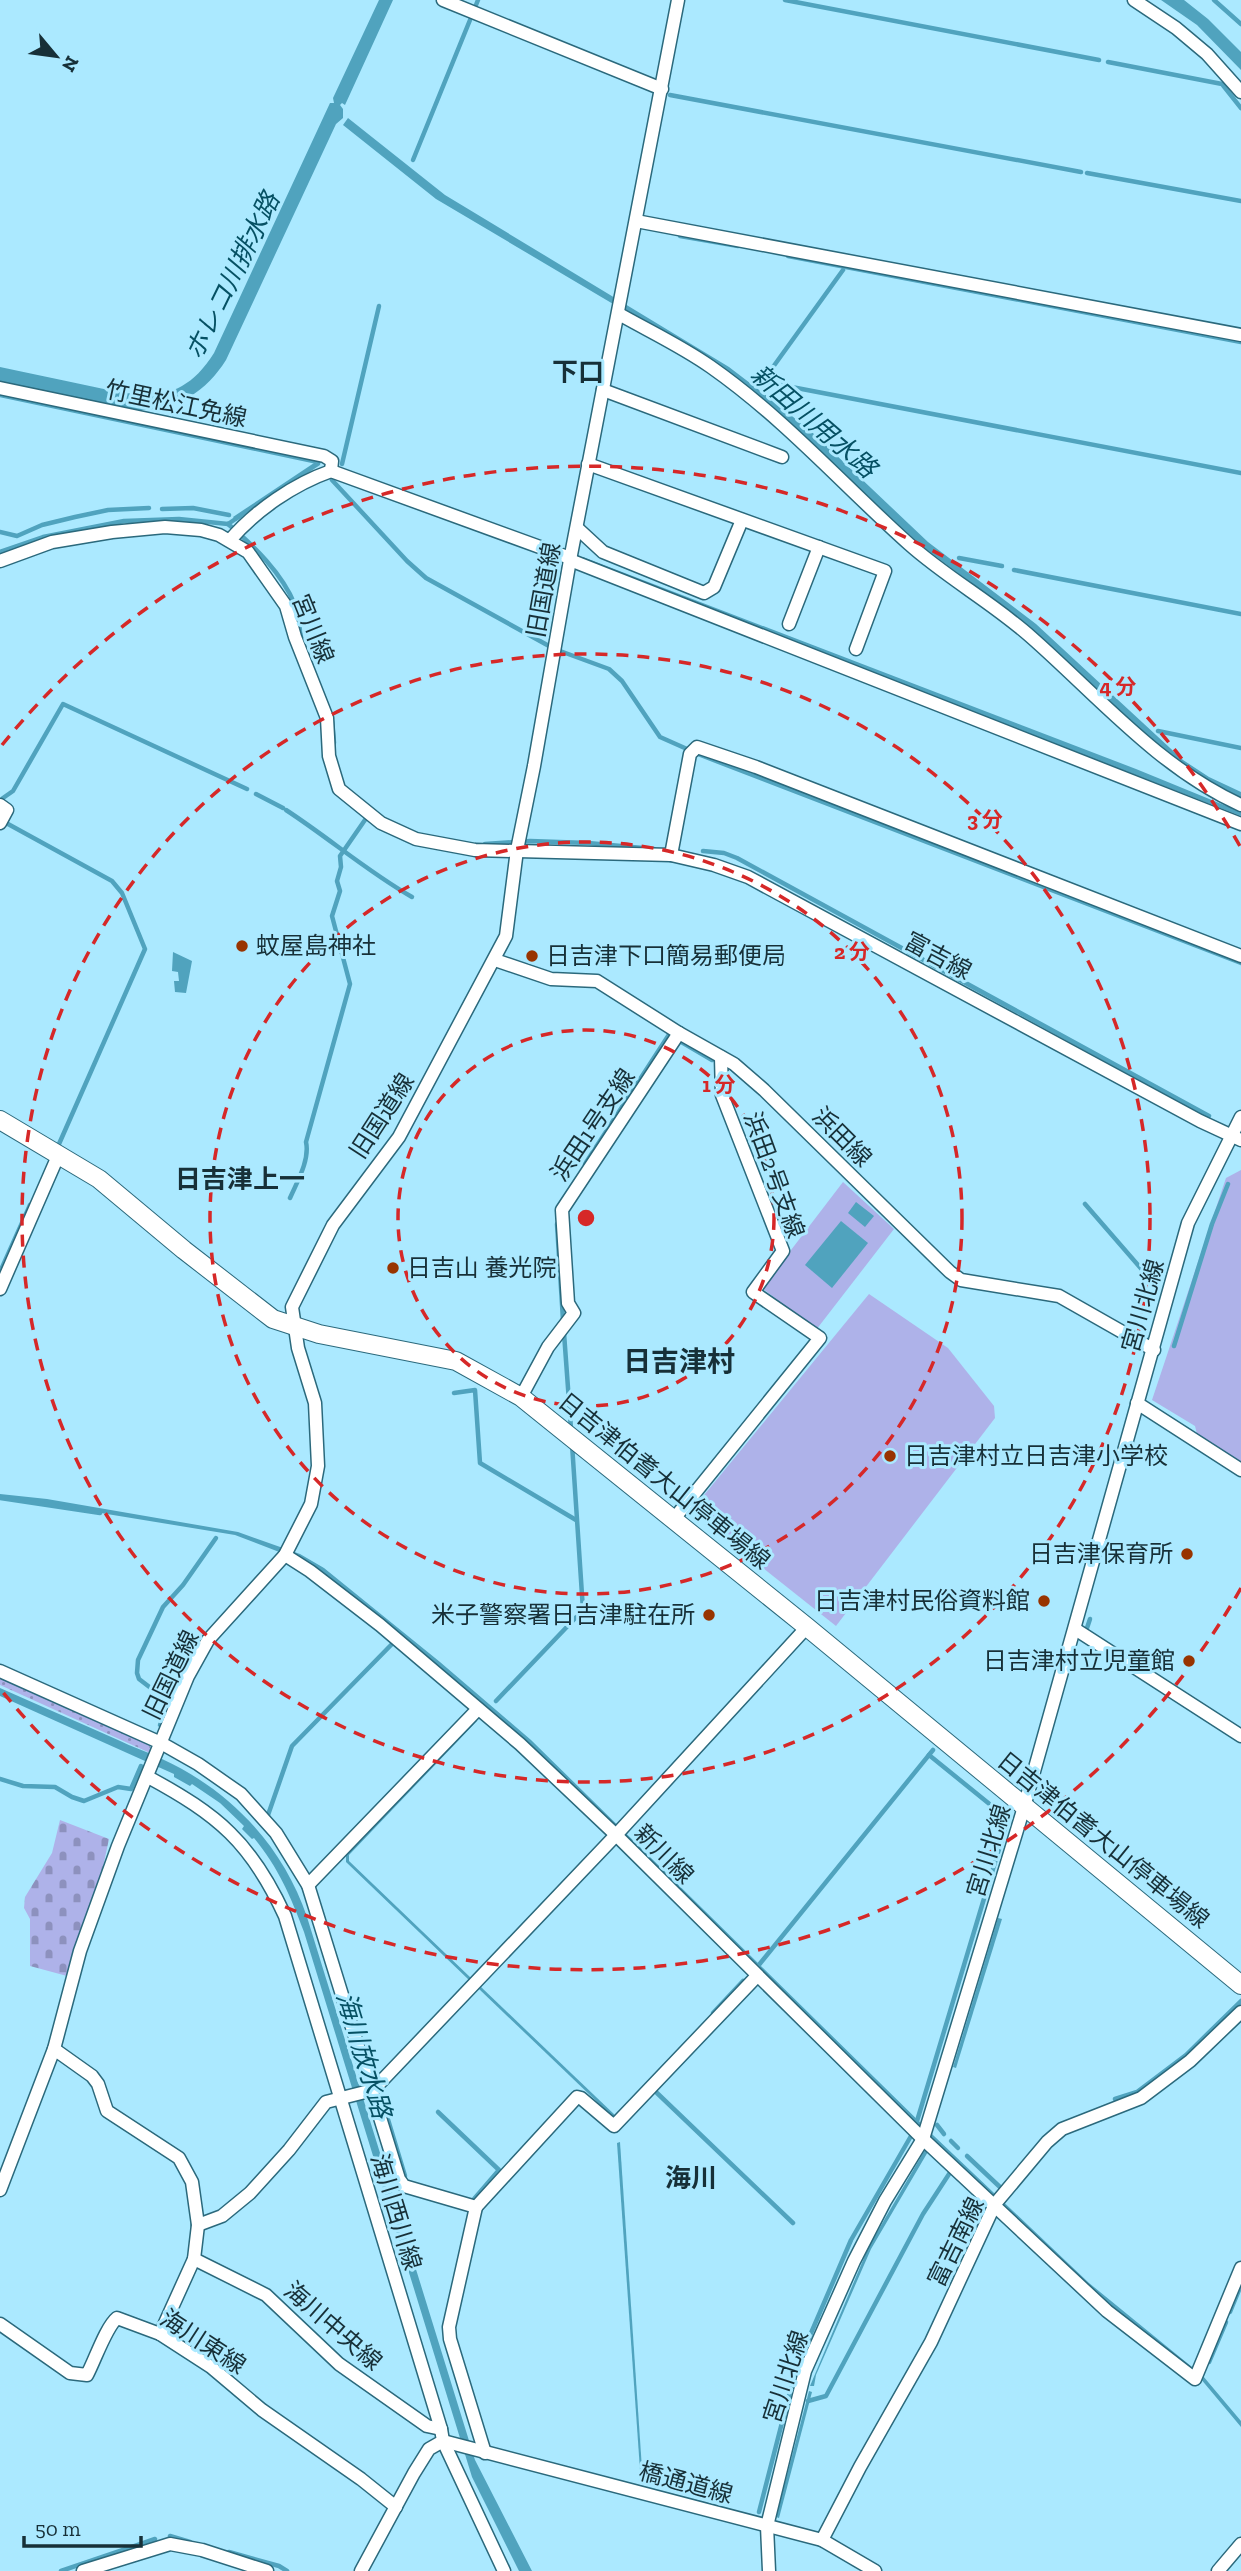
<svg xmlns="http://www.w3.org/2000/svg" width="1241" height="2571" viewBox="0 0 1241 2571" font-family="'Zilla Slab','Noto Sans JP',serif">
<defs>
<pattern id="grass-dots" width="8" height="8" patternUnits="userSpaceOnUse" patternTransform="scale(1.75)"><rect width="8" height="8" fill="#aeb2e9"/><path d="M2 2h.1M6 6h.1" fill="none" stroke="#8d91be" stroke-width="1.8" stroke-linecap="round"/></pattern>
<pattern id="cemetery-stones" width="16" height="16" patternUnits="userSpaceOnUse" patternTransform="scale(1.75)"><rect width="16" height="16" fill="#aeb2e9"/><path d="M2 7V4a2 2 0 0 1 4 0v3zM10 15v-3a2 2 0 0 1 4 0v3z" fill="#8d91be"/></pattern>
</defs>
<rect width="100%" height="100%" fill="#abe9ff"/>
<path fill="url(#grass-dots)" d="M0 1678 149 1745 152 1750 150 1753 0 1685Z"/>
<path fill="url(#cemetery-stones)" d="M60 1820 109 1839 103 1867 71 1957 67 1976 30 1966V1919L24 1908 25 1897 52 1853Z"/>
<g fill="#aeb2e9">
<path d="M1241 1170V1463L1197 1434 1195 1426 1152 1400 1226 1178Z"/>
<path d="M843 1182 894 1229 816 1330 762 1288Z"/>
<path d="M869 1294 948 1348 994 1406 995 1418 836 1626 691 1511Z"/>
</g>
<g fill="#50a3be">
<path d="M379 0H393L345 105 342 103 340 105 343 109V118L336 124 226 360C206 392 176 411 137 410L0 382V367C28 373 57 379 85 385 138 396 179 409 214 353L330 103H334L333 98Z"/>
<path d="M1161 0H1184L1208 19 1241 52V70L1197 25Z"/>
<path d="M348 118 445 195 729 367 776 403 814 434 928 542 1036 624 1183 760 1209 777 1241 792V800L1179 766 1032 629 922 546 773 409 630 314 436 199 343 125Z"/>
<path d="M317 461H321L320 465 236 521 233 517Z"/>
<path d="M583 557 1136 769 1241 812V816L582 560Z"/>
<path d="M173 952 192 961 186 993 175 992 174 981H179L178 972 172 971Z"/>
<path d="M856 1202 874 1216 865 1227 848 1213Z"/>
<path d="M841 1221 868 1243 832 1288 805 1265Z"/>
<path d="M0 1494 47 1499 238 1532 300 1554 324 1568 440 1662 531 1740 934 2136 1089 2283 1203 2376 1241 2421V2427L1200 2378 1085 2285 887 2095 527 1742 389 1626 300 1560 235 1535 46 1504 0 1498Z"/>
<path d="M0 1688C39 1705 79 1723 118 1740 132 1747 148 1752 162 1759 230 1790 283 1846 307 1917L475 2460 532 2571H519L472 2477 304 1932C291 1897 278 1867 254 1838L252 1839 242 1829 244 1826 220 1803 192 1784 190 1786 174 1777V1774L0 1696Z"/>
<path d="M475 1720 477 1721 349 1855V1861L471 1978 469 1980 346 1862V1855Z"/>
<path d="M998 1918 1002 1919 956 2068 953 2067Z"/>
<path d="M481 1987 617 2117 615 2119 479 1989Z"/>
<path d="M620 2142 643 2484H641L617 2143Z"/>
<path d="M926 2148 929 2150 871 2249 816 2375 814 2386H810L869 2246Z"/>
<path d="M809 2391 812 2392 779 2518 776 2517Z"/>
</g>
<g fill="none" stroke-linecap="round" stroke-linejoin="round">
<g stroke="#50a3be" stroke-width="4.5">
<path d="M785 0 1099 60"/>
<path d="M1214 0 1241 24"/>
<path d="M476 5 478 0"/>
<path d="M1108 62 1222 84 1241 108"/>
<path d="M670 95 1081 172"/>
<path d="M413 160 470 20"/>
<path d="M1087 173 1241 201"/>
<path d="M680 236 738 246"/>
<path d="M788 256 1241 342"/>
<path d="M760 385 843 270"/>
<path d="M781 385 1241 473"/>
<path d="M0 395 318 462"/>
<path d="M342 464 379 306"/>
<path d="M332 480 407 561 426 578 549 646"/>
<path d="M162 509 193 508 229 515"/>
<path d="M228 524C254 546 282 573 295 605 299 615 299 627 301 637"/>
<path d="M0 532 17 536 42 525 75 517 108 510 149 508"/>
<path d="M0 552 43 537 124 521 179 519 228 524 240 516"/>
<path d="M959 558 1002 566"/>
<path d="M1014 570 1241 614"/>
<path d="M560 651 609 669 622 681 660 737 687 749"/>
<path d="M332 721 334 743"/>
<path d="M1158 731 1241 748"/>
<path d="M698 754 1241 963"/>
<path d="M256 794 283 808"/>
<path d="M3 798 13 791 63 704 247 789"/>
<path d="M286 810C329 838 368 872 412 897"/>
<path d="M8 824 112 881 122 893 145 949 59 1144"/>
<path d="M485 844 530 841 588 843 654 849"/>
<path d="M703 851 724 853 737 858 1209 1116"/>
<path d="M678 1040 712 1060"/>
<path d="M585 1164 670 1033"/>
<path d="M290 1198C297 1182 310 1160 306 1142L350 984 332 916 340 891 337 881 341 867 340 856 367 817"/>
<path d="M1085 1204 1151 1280"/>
<path d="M557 1224 563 1320"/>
<path d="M0 1272 30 1205"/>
<path d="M564 1333 571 1429"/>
<path d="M1174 1346 1212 1224 1228 1184"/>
<path d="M454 1393 475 1390 480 1463 576 1520"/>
<path d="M0 1498 100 1513"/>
<path d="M1087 1628 1090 1619"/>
<path d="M496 1701 583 1610 572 1444"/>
<path d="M160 1725 169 1702 139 1679 137 1673 138 1660 163 1607 183 1585 216 1538"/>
<path d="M0 1779 23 1786 55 1787 72 1797 84 1801 118 1787 131 1789 141 1766"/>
<path d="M268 1815 292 1746 392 1644"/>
<path d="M758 1966 933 1750"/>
<path d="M713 2013 743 1981"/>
<path d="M657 2093 793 2223"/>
<path d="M1115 2099 1137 2092 1186 2055 1241 2001"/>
<path d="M438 2112 499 2170 474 2199"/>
<path d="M386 2113 405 2176"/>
<path d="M917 2121 1008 1819 929 1755"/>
<path d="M937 2125 944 2134"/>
<path d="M951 2141 958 2148"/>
<path d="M967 2156 1001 2188"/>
<path d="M1230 2312 1241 2285"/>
<path d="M1209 2362 1226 2322"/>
<path d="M808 2401 826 2396 923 2214 951 2171"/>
<path d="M759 2512 796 2368 851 2240 911 2136"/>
<path d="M170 2536 190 2542"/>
<path d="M229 2552 279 2566 287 2571"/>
<path d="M61 2571 155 2539"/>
</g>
<defs>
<g id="minor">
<path d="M443 0 662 89"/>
<path d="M1134 0 1176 28 1207 54 1241 92"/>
<path d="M636 221 1241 335"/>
<path d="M619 314C649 331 683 347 711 367 785 419 842 484 909 544 947 578 993 603 1031 637 1098 696 1159 768 1241 805"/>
<path d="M0 388 324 456 332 461 331 471"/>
<path d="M603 390 782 457"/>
<path d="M588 464 885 571 856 649"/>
<path d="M577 528 603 552 704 593 714 587 742 520"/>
<path d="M230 540C256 510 294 484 331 471L570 558"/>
<path d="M570 560 1241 824"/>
<path d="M0 561 52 542 112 532 165 527 201 530 219 535 248 552 286 606 295 637 327 718 329 756 339 789 381 823 416 839 475 850 671 855 714 865 748 877 1200 1121 1241 1140"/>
<path d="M789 624 819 547"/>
<path d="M0 805 7 810 0 823"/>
<path d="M671 855 690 754 697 747 756 767 1241 956"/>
<path d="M495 960 551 979 597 981 679 1033 734 1064 764 1090 950 1272 961 1280 1059 1296 1154 1350"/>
<path d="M0 1289 58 1156"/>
<path d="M521 1397 548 1347 574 1313 568 1303 562 1210 679 1033"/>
<path d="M1137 1403 1241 1470"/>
<path d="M673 1520 820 1338 753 1292 783 1251 722 1095 721 1057"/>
<path d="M285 1555 310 1571 380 1625 520 1744 616 1835 923 2139 1107 2311 1195 2379 1241 2268"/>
<path d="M1075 1629 1241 1736"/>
<path d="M0 1671 161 1743 198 1764 241 1794 276 1833 308 1885 399 2179 404 2186 476 2207 577 2097 581 2098 614 2126 757 1976"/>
<path d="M148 1777C218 1815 251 1842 285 1916L441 2429 443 2441 429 2449 414 2473 361 2571"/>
<path d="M308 1885 478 1709"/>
<path d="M54 2049 92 2076 98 2084 107 2111 179 2158 192 2182 198 2225 194 2259 160 2334"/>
<path d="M0 2190 54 2049 80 1951 118 1846 188 1676 208 1640 285 1555 311 1504 318 1466 315 1403 298 1348 292 1307 333 1225 399 1137 506 936 517 850 534 766 570 560 678 0"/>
<path d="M476 2207 449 2327 450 2339 485 2453"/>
<path d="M198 2225 222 2216 250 2193 289 2150 326 2102 373 2090 616 1835 807 1627"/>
<path d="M194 2259 266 2295 339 2364 427 2426 441 2429"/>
<path d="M0 2324 70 2373 87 2375C95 2360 106 2327 117 2318L160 2334 211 2367 262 2410 361 2479 396 2507"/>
<path d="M443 2441 822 2540 875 2571"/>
<path d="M443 2441 504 2571"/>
<path d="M822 2540 860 2467 931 2342 995 2204 1047 2142 1062 2129 1141 2098 1190 2061 1241 2012"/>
<path d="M83 2571 170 2544 202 2550 267 2571"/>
<path d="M769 2571 767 2526 805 2371 854 2261 885 2201 923 2139 1024 1807 1188 1223 1241 1117"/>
<path d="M1218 2571 1241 2544"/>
</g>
<path id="secondary" d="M0 1120 99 1179 184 1250 273 1319 319 1334 456 1361 521 1397 807 1627 1241 1985"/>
</defs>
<use href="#minor" stroke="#2b697c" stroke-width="15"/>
<use href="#secondary" stroke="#2b697c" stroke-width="20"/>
<use href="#minor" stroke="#fff" stroke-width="12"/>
<use href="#secondary" stroke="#fff" stroke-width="18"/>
</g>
<g fill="none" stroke="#d62828" stroke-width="3.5" stroke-dasharray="12 9">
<circle cx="586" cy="1218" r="188"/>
<circle cx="586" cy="1218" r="376"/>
<circle cx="586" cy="1218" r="564"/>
<path d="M1241 1588A752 752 0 0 1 2 1691M2 745A752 752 0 0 1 1241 848"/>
</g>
<g fill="#983400" stroke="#abe9ff" stroke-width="2.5">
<circle cx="242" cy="946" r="7"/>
<circle cx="532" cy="956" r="7"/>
<circle cx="393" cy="1268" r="7"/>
<circle cx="890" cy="1456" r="7"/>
<circle cx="1187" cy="1554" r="7"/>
<circle cx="1044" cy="1601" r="7"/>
<circle cx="709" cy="1615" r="7"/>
<circle cx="1189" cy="1661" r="7"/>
</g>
<g text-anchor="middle" stroke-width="6" stroke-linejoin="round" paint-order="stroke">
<g font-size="24" fill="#173038" stroke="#abe9ff">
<text transform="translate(176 404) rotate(12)" y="8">竹里松江免線</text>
<text transform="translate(544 590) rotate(-80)" y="8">旧国道線</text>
<text transform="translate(313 629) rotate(68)" y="8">宮川線</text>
<text transform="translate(938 956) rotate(28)" y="8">富吉線</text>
<text transform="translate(382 1116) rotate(-57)" y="8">旧国道線</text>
<text transform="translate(593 1125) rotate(-56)" y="8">浜田1号支線</text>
<text transform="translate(842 1137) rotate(45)" y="8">浜田線</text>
<text transform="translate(774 1175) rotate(70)" y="8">浜田2号支線</text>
<text transform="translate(1143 1306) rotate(-74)" y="8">宮川北線</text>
<text transform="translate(664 1481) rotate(39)" y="8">日吉津伯耆大山停車場線</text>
<text transform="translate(171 1675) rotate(-64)" y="8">旧国道線</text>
<text transform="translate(1103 1840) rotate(39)" y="8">日吉津伯耆大山停車場線</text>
<text transform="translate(989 1851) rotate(-73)" y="8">宮川北線</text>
<text transform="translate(664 1854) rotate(45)" y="8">新川線</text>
<text transform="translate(396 2212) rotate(73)" y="8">海川西川線</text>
<text transform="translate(956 2242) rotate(-64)" y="8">富吉南線</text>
<text transform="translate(333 2326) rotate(41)" y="8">海川中央線</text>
<text transform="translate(203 2342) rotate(33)" y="8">海川東線</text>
<text transform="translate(786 2377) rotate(-72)" y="8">宮川北線</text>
<text transform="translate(686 2483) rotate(15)" y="8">橋通道線</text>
</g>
<g font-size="24" fill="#173038" stroke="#abe9ff" text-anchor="start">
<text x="256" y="954">蚊屋島神社</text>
<text x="546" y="964">日吉津下口簡易郵便局</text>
<text x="407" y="1276">日吉山 養光院</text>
<text x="904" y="1464">日吉津村立日吉津小学校</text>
<text x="1173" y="1562" text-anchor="end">日吉津保育所</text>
<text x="1030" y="1609" text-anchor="end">日吉津村民俗資料館</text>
<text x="695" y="1623" text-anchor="end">米子警察署日吉津駐在所</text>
<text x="1175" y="1669" text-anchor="end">日吉津村立児童館</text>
</g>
<g font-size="26" font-style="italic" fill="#065164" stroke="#abe9ff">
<text transform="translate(232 276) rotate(-64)" y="9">ホレコ川排水路</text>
<text transform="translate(814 421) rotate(41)" y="9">新田川用水路</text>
<text transform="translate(364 2055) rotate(73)" y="9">海川放水路</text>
</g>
<g font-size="26" font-weight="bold" fill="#173038" stroke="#abe9ff">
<text x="578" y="381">下口</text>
<text x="240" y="1188">日吉津上一</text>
<text x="691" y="2187">海川</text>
</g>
<g font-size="28" font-weight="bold" fill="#173038" stroke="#abe9ff">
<text x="679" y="1371">日吉津村</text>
</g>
</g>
<circle cx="586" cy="1218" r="10" fill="#d62828" stroke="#abe9ff" stroke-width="3.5"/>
<g font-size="21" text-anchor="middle" font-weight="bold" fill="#d62828" stroke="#abe9ff" stroke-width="6" stroke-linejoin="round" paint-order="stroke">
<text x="1118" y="694">4 分</text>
<text x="985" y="827">3 分</text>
<text x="852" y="959">2 分</text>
<text x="719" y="1092">1 分</text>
</g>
<g transform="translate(56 56) rotate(119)" stroke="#abe9ff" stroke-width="5" paint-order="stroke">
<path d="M0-5L12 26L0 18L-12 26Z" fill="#173038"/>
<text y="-10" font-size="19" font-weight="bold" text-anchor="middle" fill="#173038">N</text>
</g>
<path d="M24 2536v10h117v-10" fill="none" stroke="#173038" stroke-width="3.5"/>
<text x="35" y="2536" font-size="21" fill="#173038" stroke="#abe9ff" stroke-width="5" paint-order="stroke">50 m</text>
</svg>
